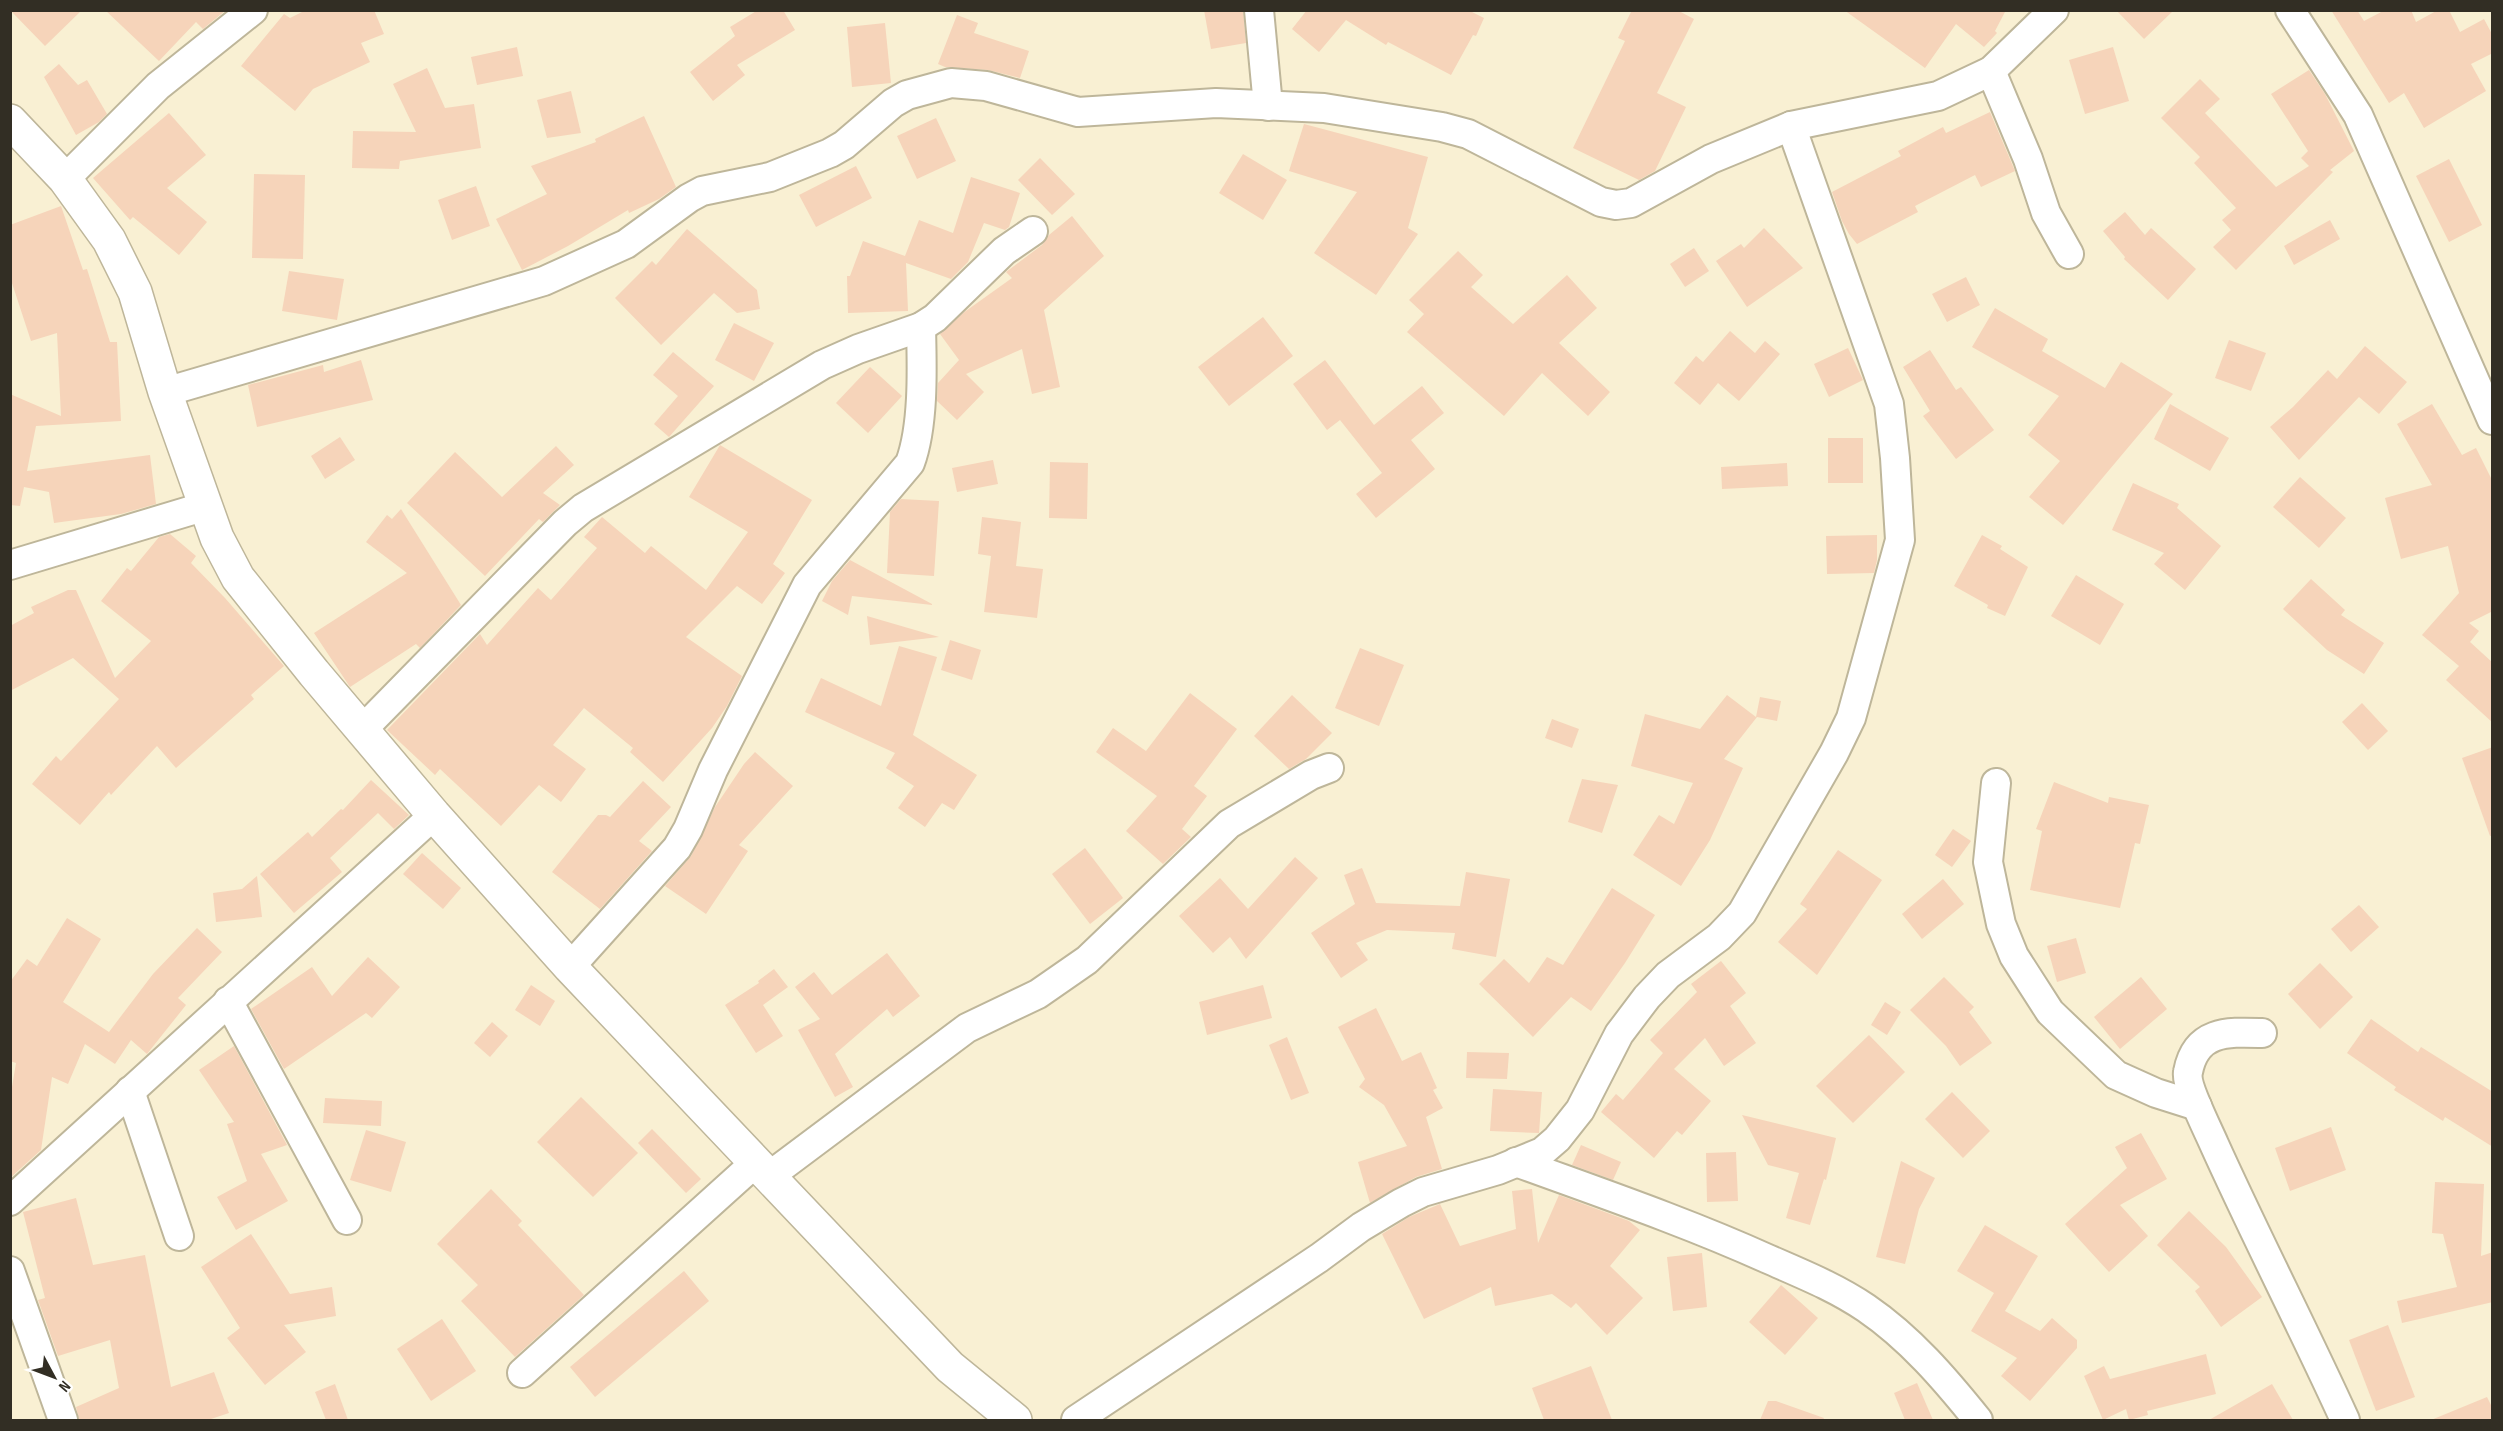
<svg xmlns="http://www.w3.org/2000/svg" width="2503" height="1431" viewBox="0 0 2503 1431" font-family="'Sofia Sans Condensed',sans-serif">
<rect width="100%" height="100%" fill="#f9f0d3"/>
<g fill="#f6d4ba">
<path d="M10 10H82L45 46Z"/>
<path d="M105 10H226L203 29 196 22 159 61Z"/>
<path d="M306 10H374L384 34 361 43 370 62 313 89 295 111 241 66 284 14 290 18Z"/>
<path d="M758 10H783L795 30 737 65 745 75 713 101 690 72 735 36 730 27Z"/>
<path d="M1204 10H1243L1246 43 1211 49Z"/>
<path d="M1307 10H1468L1484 18 1476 36 1473 35 1451 75 1388 42 1386 45 1346 20 1319 52 1292 29Z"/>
<path d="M1632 10H1677L1694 19 1657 93 1686 107 1655 171 1639 180 1573 148 1625 41 1618 38Z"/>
<path d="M1844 10H2006L1995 31 1997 33 1984 47 1956 24 1925 68Z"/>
<path d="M2116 10H2174L2144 39Z"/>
<path d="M2331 10H2357L2364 21 2385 10H2411L2416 22 2438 10H2449L2460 32 2484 19 2493 36V53L2471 64 2486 91 2424 128 2404 93 2389 103Z"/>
<path d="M957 15 978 23 974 33 1029 51 1020 78 988 70 945 67 938 64Z"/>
<path d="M885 23 891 83 852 87 847 27Z"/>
<path d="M517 47 523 76 477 85 471 57Z"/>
<path d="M2113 47 2129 101 2085 114 2069 60Z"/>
<path d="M59 64 78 85 87 80 107 114 99 122 76 135 44 77Z"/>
<path d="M427 68 445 108 474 104 481 148 400 161 399 169 352 168 353 131 416 132 393 84Z"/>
<path d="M2309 70 2325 94 2354 151 2330 170 2333 172 2236 270 2213 247 2231 230 2222 220 2236 208 2194 163 2200 157 2161 118 2200 79 2220 99 2205 113 2276 187 2309 166 2301 158 2308 151 2271 94Z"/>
<path d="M571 91 581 133 547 138 537 100Z"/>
<path d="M1990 112 2015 171 1981 187 1975 175 1915 206 1918 212 1857 244 1849 234 1842 221 1832 192 1901 156 1898 151 1943 127 1946 133Z"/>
<path d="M169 113 206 155 167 188 207 222 179 255 133 217 130 220 93 178Z"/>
<path d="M644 116 676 187 659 199 629 213 628 210 568 246 522 270 496 219 547 194 531 166 596 142 595 139Z"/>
<path d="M936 118 956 161 917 179 897 136Z"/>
<path d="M1304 124 1428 157 1408 228 1418 234 1376 295 1314 253 1357 192 1289 171Z"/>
<path d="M1243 154 1287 180 1263 220 1219 193Z"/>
<path d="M1040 158 1075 194 1052 215 1018 180Z"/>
<path d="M2449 159 2482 225 2449 242 2416 176Z"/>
<path d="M856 166 872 198 816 227 799 195Z"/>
<path d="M254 174 305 175 303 259 252 258Z"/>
<path d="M971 177 1020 193 1009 227 1005 230 984 223 968 262 951 279 906 263 908 311 848 313 847 276H850L863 241 905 256 919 220 953 233Z"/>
<path d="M476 186 490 226 452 240 438 200Z"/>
<path d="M61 206 83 270 87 269 110 342H117L121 421 36 426 27 471 150 455 156 504 121 514 54 523 49 492 24 487 20 506 10 505V394L61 416 57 333 31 341 10 277V225Z"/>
<path d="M2125 212 2145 235 2151 228 2196 269 2168 300 2124 259 2125 257 2103 231Z"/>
<path d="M1072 216 1104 256 1044 310 1060 387 1032 394 1022 349 966 374 984 392 957 420 937 401 938 383 959 360 940 334 963 313 1012 278 1006 272 1042 245 1049 235Z"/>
<path d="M2330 220 2340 239 2294 265 2284 246Z"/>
<path d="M1764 228 1803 268 1747 307 1716 261 1741 244 1744 248Z"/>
<path d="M687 229 757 290 760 309 737 313 714 293 661 345 615 298 652 261 656 265Z"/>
<path d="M1694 248 1709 271 1685 287 1670 264Z"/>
<path d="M1458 251 1483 275 1471 287 1513 324 1567 275 1597 308 1559 343 1610 392 1588 416 1542 373 1504 416 1407 332 1424 314 1409 300Z"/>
<path d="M289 271 344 279 337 320 282 311Z"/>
<path d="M1966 277 1980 305 1947 322 1932 294Z"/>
<path d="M1995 308 2048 339 2042 351 2105 388 2121 362 2173 394 2063 525 2029 497 2060 461 2028 435 2059 396 1972 347Z"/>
<path d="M1263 317 1293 356 1229 406 1198 367Z"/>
<path d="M734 323 774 343 754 381 715 360Z"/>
<path d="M1730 331 1755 353 1765 341 1780 354 1739 401 1718 383 1700 405 1674 383 1696 356 1703 362Z"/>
<path d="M2229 340 2266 353 2251 391 2215 378Z"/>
<path d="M2365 346 2407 382 2379 414 2359 397 2299 460 2270 427 2293 407 2328 370 2337 379Z"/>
<path d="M1848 348 1863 380 1829 397 1814 364Z"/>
<path d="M1930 350 1956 390 1961 387 1994 430 1956 459 1923 416 1930 411 1903 367Z"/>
<path d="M673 352 714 386 669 437 654 424 678 396 653 375Z"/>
<path d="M361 360 373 400 257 427 248 385 323 365 324 372Z"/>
<path d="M1325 360 1374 425 1422 386 1444 413 1411 440 1435 469 1376 518 1356 494 1382 473 1340 420 1327 430 1293 384Z"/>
<path d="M870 367 902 396 868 433 836 403Z"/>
<path d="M2170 404 2229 438 2210 471 2154 439Z"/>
<path d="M2432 404 2462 455 2476 448 2493 482V611L2469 623 2479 631 2470 642 2493 663V723L2446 680 2459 666 2422 635 2459 593 2448 546 2401 559 2385 498 2432 485 2397 424Z"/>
<path d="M340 437 355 460 325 479 311 456Z"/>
<rect x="1828" y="438" width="35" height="45"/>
<path d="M720 445 812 500 773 564 785 573 762 604 737 586 686 637 742 676 727 706 712 728 663 782 630 752 633 748 584 708 553 745 586 769 561 802 539 785 501 826 440 769 435 775 387 730 480 634 487 645 538 588 551 600 597 548 584 537 602 517 645 553 651 546 706 590 748 532 689 497Z"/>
<path d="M556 446 574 465 543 493 560 505 543 522 539 519 485 576 407 503 455 452 502 497Z"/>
<path d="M993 460 998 484 957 492 952 468Z"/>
<path d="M1050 462 1088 463 1087 519 1049 518Z"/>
<path d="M1787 463 1788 486 1722 489 1721 467Z"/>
<path d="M2300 477 2346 518 2319 548 2273 507Z"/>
<path d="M2133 483 2179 504 2177 508 2221 546 2185 590 2154 564 2164 553 2112 530Z"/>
<path d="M901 499 939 501 934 576 887 573 890 512Z"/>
<path d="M401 509 461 605 420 648 416 644 350 687 314 633 407 573 366 542 387 515 392 519Z"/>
<path d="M982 517 1021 522 1016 566 1043 569 1037 618 984 612 991 556 978 554Z"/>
<path d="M170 534 196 556 191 563 225 598 284 666 251 695 254 699 176 768 157 746 111 795 109 792 80 825 32 784 56 756 61 761 119 699 73 658 10 691V626L34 613 31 607 68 590H76L115 678 151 641 101 601 127 568 131 571 159 537Z"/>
<path d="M1877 535V560L1874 573 1827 574 1826 536Z"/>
<path d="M1982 535 2002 546 2000 549 2028 567 2005 616 1987 608 1988 605 1954 586Z"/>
<path d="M850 560 932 604V605L852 596 848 615 822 601 832 581Z"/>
<path d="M2076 575 2124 604 2100 645 2051 616Z"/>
<path d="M2311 579 2345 610 2341 615 2384 643 2364 674 2327 650 2283 609Z"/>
<path d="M867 616 939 637 870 645Z"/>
<path d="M950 640 981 650 972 680 941 670Z"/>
<path d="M899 646 937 657 913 735 977 775 954 810 942 803 925 827 898 808 914 786 886 768 895 753 805 712 821 678 881 706Z"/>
<path d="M1360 648 1404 665 1379 726 1335 708Z"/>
<path d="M1190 693 1237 729 1194 786 1207 796 1182 829 1191 837 1163 864 1126 831 1157 796 1096 752 1113 728 1146 751Z"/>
<path d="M1292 695 1332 733 1306 759 1289 769 1254 736Z"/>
<path d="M1727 695 1756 717 1760 697 1781 701 1777 721 1757 717 1724 759 1743 768 1710 840 1681 886 1633 855 1659 815 1674 824 1693 783 1631 766 1645 714 1700 729Z"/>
<path d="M2362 703 2388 731 2368 750 2342 722Z"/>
<path d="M1552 719 1579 729 1572 748 1545 738Z"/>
<path d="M2493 747V835L2490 836 2462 758Z"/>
<path d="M755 752 793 786 739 845 748 851 706 914 665 886 691 856 715 807 744 764Z"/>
<path d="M1582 779 1618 785 1602 833 1568 822Z"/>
<path d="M371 780 409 815 394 829 378 813 330 858 342 872 294 913 260 874 308 832 312 837 341 809 343 810Z"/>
<path d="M643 781 671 807 639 841 652 851 600 909 552 872 598 815H606L610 817Z"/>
<path d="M2054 782 2108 803 2109 797 2149 805 2140 844 2135 843 2120 908 2030 890 2042 831 2036 829Z"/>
<path d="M1953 829 1971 841 1952 867 1935 855Z"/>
<path d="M1085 848 1123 898 1090 924 1052 874Z"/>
<path d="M1838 850 1882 880 1817 975 1778 942 1807 909 1800 904Z"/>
<path d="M422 853 461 888 443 909 403 874Z"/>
<path d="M1295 857 1318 878 1246 959 1230 937 1213 953 1179 916 1220 878 1248 909Z"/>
<path d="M1362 868 1376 903 1460 906 1466 872 1510 879 1496 957 1452 949 1455 933 1387 930 1356 943 1368 960 1341 978 1311 933 1355 904 1344 875Z"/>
<path d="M257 876 262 917 216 922 213 893 242 889Z"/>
<path d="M1943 879 1964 904 1922 939 1902 914Z"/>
<path d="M1612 888 1655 915 1625 963 1591 1011 1571 997 1533 1037 1479 984 1504 959 1529 983 1547 957 1563 965Z"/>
<path d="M2359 905 2379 927 2351 952 2331 929Z"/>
<path d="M67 918 101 939 63 1002 109 1032 153 974 197 928 222 952 178 998 186 1005 147 1054 131 1040 115 1064 85 1044 68 1084 52 1077 41 1150 10 1178V1099L16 1063 10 1061V982L27 959 37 966Z"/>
<path d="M2076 938 2086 973 2057 982 2047 946Z"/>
<path d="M887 953 920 996 893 1017 887 1009 835 1054 853 1087 835 1097 798 1030 820 1019 795 987 814 972 832 995Z"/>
<path d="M368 957 400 987 372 1018 366 1013 284 1069 251 1009 312 967 332 996Z"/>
<path d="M1721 961 1746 993 1730 1006 1756 1043 1724 1066 1705 1038 1674 1069 1711 1101 1682 1135 1677 1131 1654 1158 1601 1112 1616 1094 1623 1100 1663 1053 1650 1040 1697 992 1691 984Z"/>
<path d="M2320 963 2353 997 2320 1029 2288 994Z"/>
<path d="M774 969 788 987 763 1005 783 1036 756 1053 725 1005 759 983 758 981Z"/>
<path d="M1944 977 1974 1007 1969 1012 1992 1043 1960 1066 1946 1046 1910 1010Z"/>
<path d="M2141 977 2167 1009 2120 1049 2094 1017Z"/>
<path d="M531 985 555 1001 540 1026 515 1010Z"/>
<path d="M1263 985 1272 1018 1207 1035 1199 1002Z"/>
<path d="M1885 1002 1901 1012 1887 1035 1871 1025Z"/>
<path d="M1376 1008 1402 1061 1421 1052 1437 1088 1433 1090 1443 1108 1426 1117 1442 1169 1416 1177 1370 1203 1358 1162 1407 1146 1384 1105 1359 1087 1365 1079 1338 1027Z"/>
<path d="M2371 1019 2418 1052 2421 1047 2493 1092V1147L2445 1117 2443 1121 2394 1090 2396 1087 2347 1053Z"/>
<path d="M492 1022 508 1036 490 1057 474 1043Z"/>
<path d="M1869 1035 1905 1072 1853 1123 1816 1086Z"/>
<path d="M1287 1037 1309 1093 1291 1100 1269 1045Z"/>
<path d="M234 1046 287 1145 261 1154 288 1201 236 1230 217 1197 247 1181 227 1124 234 1122 199 1070Z"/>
<path d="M1467 1052 1509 1053 1507 1079 1466 1078Z"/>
<path d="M1493 1089 1542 1092 1539 1133 1490 1131Z"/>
<path d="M1952 1092 1990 1131 1963 1158 1925 1119Z"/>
<path d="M581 1097 638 1153 593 1197 537 1142Z"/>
<path d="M325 1098 382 1101 381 1126 323 1123Z"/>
<path d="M1742 1115 1836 1138 1826 1180 1824 1179 1810 1225 1786 1218 1799 1173 1768 1165Z"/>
<path d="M2331 1127 2346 1170 2290 1191 2275 1148Z"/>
<path d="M652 1129 701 1179 686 1193 638 1143Z"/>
<path d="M366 1130 406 1142 391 1192 350 1180Z"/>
<path d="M2141 1133 2167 1179 2120 1205 2148 1236 2109 1272 2065 1224 2127 1168 2115 1147Z"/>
<path d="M1581 1145 1621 1162 1613 1180 1572 1165Z"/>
<path d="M1736 1152 1738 1201 1707 1202 1706 1153Z"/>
<path d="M1901 1161 1935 1178 1919 1209 1905 1264 1876 1257Z"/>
<path d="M2435 1182 2484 1184 2481 1256 2493 1252V1302L2402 1323 2397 1301 2457 1287 2443 1234 2432 1233Z"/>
<path d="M491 1189 522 1221 518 1225 584 1295 515 1357 461 1301 478 1285 437 1244Z"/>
<path d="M1532 1189 1538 1243 1559 1195 1629 1221 1640 1230 1610 1266 1643 1298 1607 1335 1576 1303 1571 1308 1552 1294 1495 1306 1491 1287 1424 1319 1382 1234 1409 1217 1440 1204 1460 1246 1516 1229 1512 1191Z"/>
<path d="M76 1198 93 1265 145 1255 171 1387 214 1372 229 1413 208 1420H79L76 1407 119 1388 110 1340 58 1356 38 1300 45 1298 23 1212Z"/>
<path d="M2189 1211 2226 1247 2262 1297 2221 1327 2195 1291 2200 1287 2157 1245Z"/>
<path d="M1985 1225 2038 1256 2005 1311 2040 1331 2052 1318 2077 1340V1348L2030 1401 2001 1376 2017 1358 1971 1331 1994 1293 1957 1271Z"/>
<path d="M251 1234 290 1294 332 1287 336 1316 284 1325 306 1352 265 1385 227 1338 240 1328 201 1267Z"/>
<path d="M1702 1253 1707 1307 1673 1311 1667 1257Z"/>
<path d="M684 1271 709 1301 595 1397 570 1367Z"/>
<path d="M1781 1285 1818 1318 1785 1355 1749 1322Z"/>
<path d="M442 1319 476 1371 431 1401 397 1349Z"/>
<path d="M2388 1325 2415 1397 2376 1411 2349 1340Z"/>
<path d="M2206 1354 2216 1394 2147 1411 2148 1415 2129 1420 2126 1409 2103 1420 2084 1376 2104 1366 2110 1379Z"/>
<path d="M1591 1366 1612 1420H1544L1532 1388Z"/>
<path d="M1917 1383 1933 1420H1905L1894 1393Z"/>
<path d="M335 1384 348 1420H326L315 1392Z"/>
<path d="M2272 1384 2293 1420H2209Z"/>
<path d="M2487 1397 2493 1409V1420H2431Z"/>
<path d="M1768 1401H1776L1824 1418 1823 1420H1760Z"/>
</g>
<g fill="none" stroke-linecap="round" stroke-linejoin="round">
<defs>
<g id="minor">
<path d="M1259 10 1268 106"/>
<path d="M2290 10 2358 115 2492 420"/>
<path d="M1991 71 2028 159 2046 213 2069 254"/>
<path d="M65 179 158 86 253 10"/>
<path d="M165 392 544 281 626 244 689 198 702 191 770 177 830 153 844 145 893 103 907 95 951 83 986 86 1078 112 1216 103 1324 108 1442 127 1468 134 1601 202 1616 205 1631 203 1711 159 1791 126 1938 96 1991 71 2054 10"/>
<path d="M10 565 206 506"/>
<path d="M362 730 565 523 583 508 822 365 858 349 921 327 935 318 1004 251 1033 231"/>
<path d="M1996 783 1988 862 2001 924 2014 956 2050 1012 2116 1075 2156 1093 2197 1106"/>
<path d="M570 967 677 848 688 829 713 770 807 585 910 463C924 425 922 367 921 327"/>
<path d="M228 1001 347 1220"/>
<path d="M2262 1033C2228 1032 2196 1030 2188 1072 2185 1085 2208 1130 2214 1144 2256 1237 2303 1328 2345 1420"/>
<path d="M130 1091 179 1236"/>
<path d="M1516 1162C1601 1193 1686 1222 1768 1259 1802 1274 1835 1287 1866 1308 1910 1338 1945 1379 1978 1420"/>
<path d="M768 1177 967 1028 1038 994 1087 960 1229 824 1311 775 1329 768"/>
<path d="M10 1201 434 815"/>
<path d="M10 1271 63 1420"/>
<path d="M522 1373 755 1163"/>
<path d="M1076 1420 1319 1258 1361 1227 1401 1203 1423 1192 1498 1170 1542 1152 1557 1139 1580 1110 1619 1034 1647 997 1668 975 1719 937 1742 913 1834 753 1851 718 1900 540 1895 458 1889 404 1791 126"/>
</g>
<path id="major" d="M10 121 65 179 109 240 135 292 165 392 217 538 238 578 314 673 434 815 570 967 950 1367 1015 1420"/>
</defs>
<use href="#minor" stroke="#beb69a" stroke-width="32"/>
<use href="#major" stroke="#beb69a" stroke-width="36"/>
<use href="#minor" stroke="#fff" stroke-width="28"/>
<use href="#major" stroke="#fff" stroke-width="33"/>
</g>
<rect width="2503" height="1431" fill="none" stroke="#322e24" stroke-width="24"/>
<g transform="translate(54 1377) rotate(131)" stroke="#ffffff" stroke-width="4.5" paint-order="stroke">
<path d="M0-4.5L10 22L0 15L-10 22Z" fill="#322e24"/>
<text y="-9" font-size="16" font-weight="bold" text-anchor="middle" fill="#322e24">N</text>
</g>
</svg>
